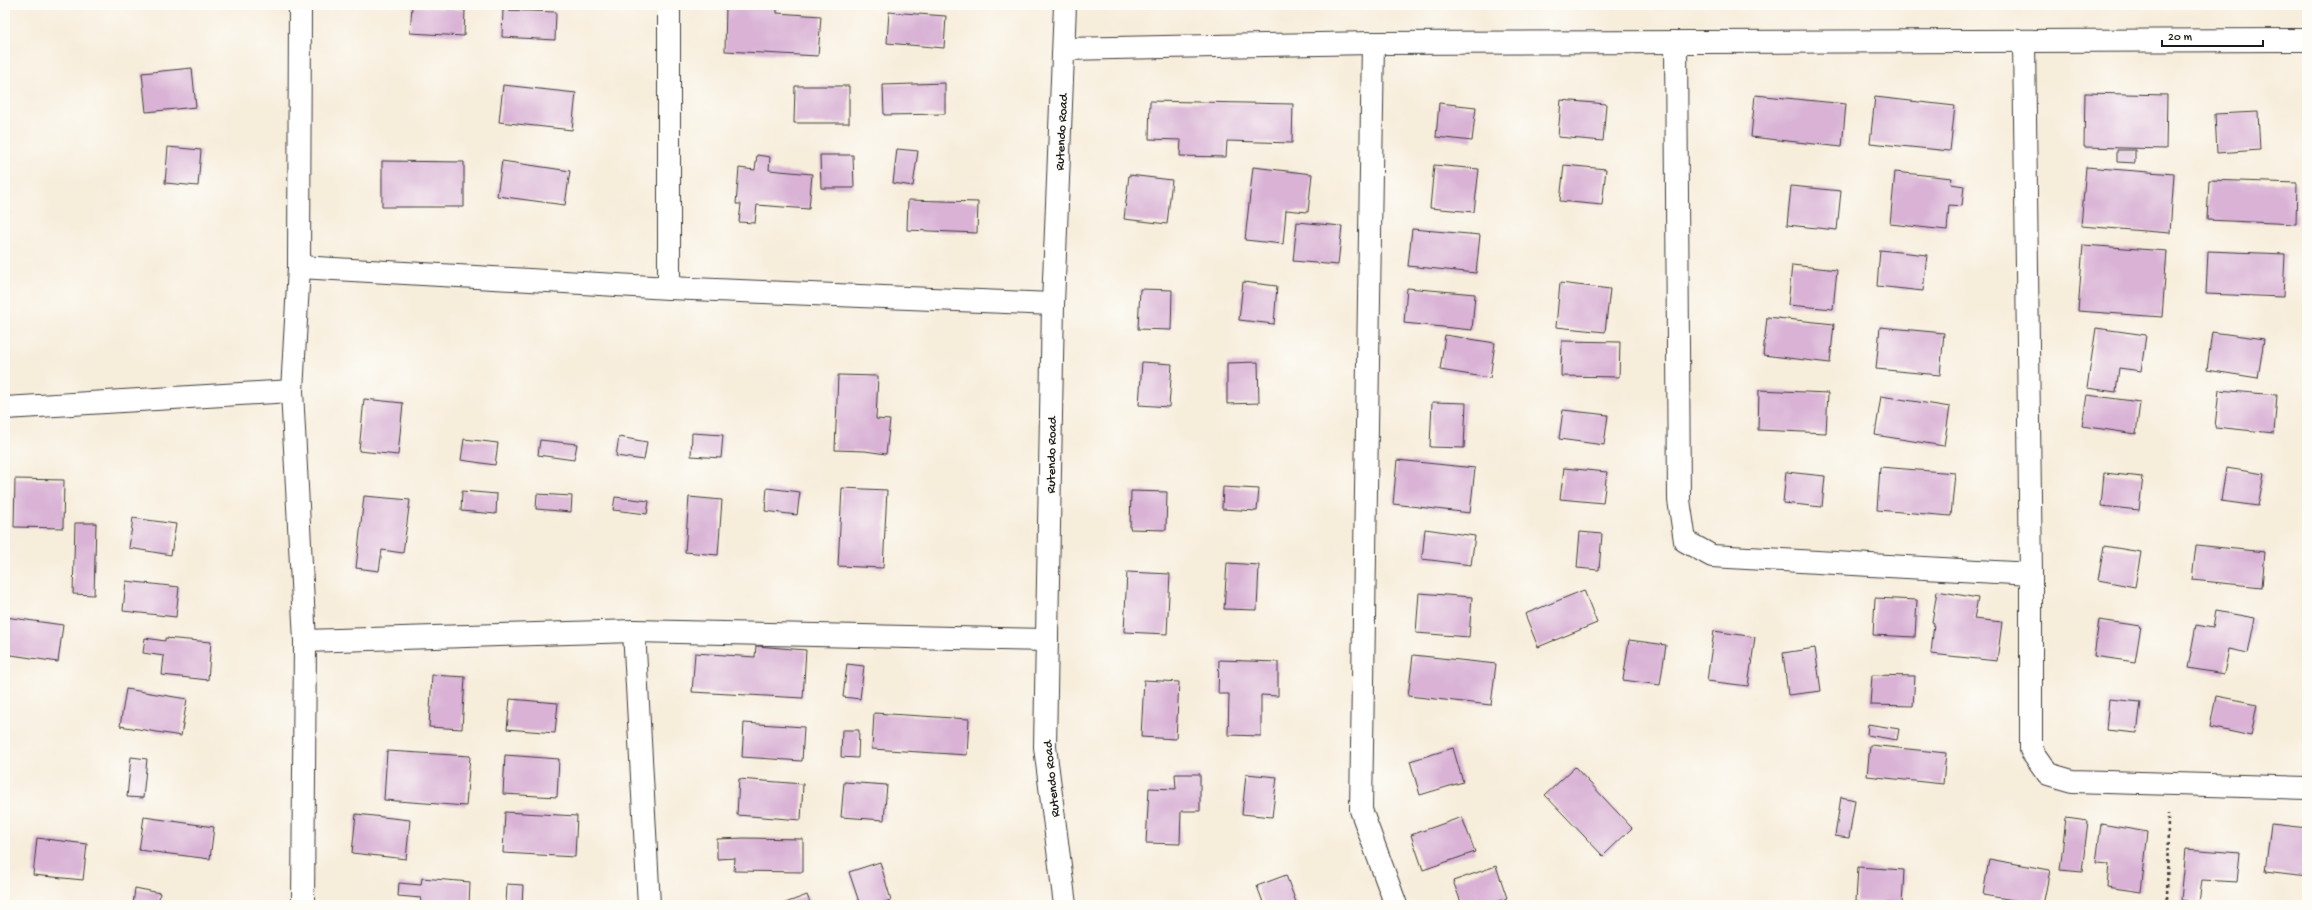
<svg xmlns="http://www.w3.org/2000/svg" width="2312" height="910" viewBox="0 0 2312 910" font-family="'Gochi Hand',sans-serif">
<rect width="100%" height="100%" fill="#fdfcf7"/>
<filter id="ink" filterUnits="userSpaceOnUse"><feTurbulence type="fractalNoise" baseFrequency=".025" numOctaves="2"/><feDisplacementMap in="SourceGraphic" scale="8" xChannelSelector="R" yChannelSelector="G"/><feConvolveMatrix kernelMatrix="1 2 1 2 8 2 1 2 1" color-interpolation-filters="sRGB"/></filter>
<filter id="wash" filterUnits="userSpaceOnUse"><feTurbulence type="fractalNoise" baseFrequency=".012" numOctaves="4" result="noise"/><feDisplacementMap in="SourceGraphic" scale="16" xChannelSelector="R" yChannelSelector="G"/><feGaussianBlur stdDeviation="0.9" result="paint"/><feColorMatrix in="noise" values="0 0 0 0 0 0 0 0 0 0 0 0 0 0 0 0 0 1.4 0 .05"/><feComposite in="paint" operator="in"/></filter>
<g filter="url(#wash)">
<rect width="100%" height="100%" fill="#f7eddb"/>
<g id="blocks">
<g fill="#d9b2d5">
<path d="M726 5H777V13L821 16 818 56 725 51Z"/>
<path d="M412 6 465 10 464 36 410 33Z"/>
<path d="M503 10 556 12 555 40 502 37Z"/>
<path d="M889 12 946 16 944 48 887 43Z"/>
<path d="M192 68 196 107 146 112 142 73Z"/>
<path d="M945 83V114L884 115 883 85Z"/>
<path d="M503 85 576 93 572 130 499 122Z"/>
<path d="M795 86H849V123H794Z"/>
<path d="M2085 93 2167 95 2166 149 2084 147Z"/>
<path d="M1755 95 1846 104 1842 147 1751 137Z"/>
<path d="M1875 97 1955 106 1950 151 1870 143Z"/>
<path d="M1561 100 1606 104 1603 141 1558 137Z"/>
<path d="M1150 101 1293 104 1292 143 1227 141 1226 157 1180 156 1181 140 1149 139Z"/>
<path d="M1439 103 1476 107 1472 141 1436 137Z"/>
<path d="M2258 112 2260 150 2217 153 2215 114Z"/>
<path d="M168 147 201 150 198 186 165 183Z"/>
<path d="M897 149 918 151 913 186 893 183Z"/>
<path d="M2117 150H2135V163L2117 162Z"/>
<path d="M757 155 770 157 769 170 812 174 809 209 757 205 755 223 739 222 741 204H736L739 168 755 170Z"/>
<path d="M820 155H853L854 188H821Z"/>
<path d="M382 161 464 162V207H382Z"/>
<path d="M502 161 570 171 565 205 497 196Z"/>
<path d="M1434 165 1479 169 1474 212 1430 208Z"/>
<path d="M1564 165 1606 169 1602 205 1560 201Z"/>
<path d="M1253 167 1312 174 1308 212 1286 210 1283 244 1245 240Z"/>
<path d="M2086 167 2174 174 2170 233 2081 226Z"/>
<path d="M1895 172 1952 178 1951 184 1964 186 1962 206 1949 205 1947 230 1890 224Z"/>
<path d="M1129 175 1172 180 1167 224 1124 219Z"/>
<path d="M2209 180 2297 183 2296 224 2207 220Z"/>
<path d="M1791 186 1841 191 1837 230 1787 225Z"/>
<path d="M908 200 978 202 977 233 907 230Z"/>
<path d="M1297 222 1342 226 1338 265 1293 261Z"/>
<path d="M1412 229 1480 235 1476 273 1408 266Z"/>
<path d="M2083 245 2167 251 2162 317 2078 311Z"/>
<path d="M1880 250 1927 255 1923 291 1877 286Z"/>
<path d="M2208 251 2285 254 2283 297 2206 294Z"/>
<path d="M1792 265 1837 270 1833 309 1788 305Z"/>
<path d="M1243 282 1277 286 1274 324 1239 320Z"/>
<path d="M1560 283 1610 289 1605 332 1556 327Z"/>
<path d="M1407 288 1475 294 1472 330 1404 323Z"/>
<path d="M1140 289 1172 290 1171 330 1138 329Z"/>
<path d="M1767 317 1834 324 1830 363 1763 355Z"/>
<path d="M1880 327 1944 333 1940 375 1876 369Z"/>
<path d="M2096 328 2146 335 2141 371 2119 368 2116 392 2087 388Z"/>
<path d="M2212 332 2264 339 2258 378 2207 370Z"/>
<path d="M1445 335 1495 343 1490 378 1440 370Z"/>
<path d="M1562 341 1620 342 1619 377 1561 376Z"/>
<path d="M1142 362 1172 364 1169 407 1139 405Z"/>
<path d="M1258 362 1259 403 1227 404V363Z"/>
<path d="M838 375 878 376 876 419 890 420 886 454 865 451 835 450Z"/>
<path d="M1759 390 1828 393 1826 433 1758 430Z"/>
<path d="M2219 390 2277 395 2274 433 2215 427Z"/>
<path d="M2087 395 2140 402 2136 434 2082 426Z"/>
<path d="M1881 396 1950 407 1944 446 1875 435Z"/>
<path d="M364 399 403 403 398 455 359 451Z"/>
<path d="M1432 402 1466 403 1464 448 1430 447Z"/>
<path d="M1563 410 1608 415 1604 445 1559 439Z"/>
<path d="M692 433 723 435 721 458 691 456Z"/>
<path d="M619 437 647 442 644 460 616 456Z"/>
<path d="M464 439 498 443 495 465 461 460Z"/>
<path d="M540 440 577 444 574 460 538 455Z"/>
<path d="M1397 460 1475 468 1470 513 1393 504Z"/>
<path d="M1880 467 1955 473 1951 516 1877 510Z"/>
<path d="M1564 468 1607 472 1603 503 1560 499Z"/>
<path d="M2226 468 2264 474 2258 506 2221 501Z"/>
<path d="M1786 472 1825 476 1822 507 1783 503Z"/>
<path d="M2104 473 2143 477 2139 510 2101 506Z"/>
<path d="M15 479 64 480 63 528 14 527Z"/>
<path d="M1223 487 1259 489 1257 511 1222 509Z"/>
<path d="M767 488 800 492 797 515 765 511Z"/>
<path d="M842 488 887 490 883 568 838 566Z"/>
<path d="M462 491 497 494 496 514 461 511Z"/>
<path d="M1131 491 1167 492 1166 530 1130 529Z"/>
<path d="M537 494 572 496 571 512 536 509Z"/>
<path d="M364 496 410 500 403 553 382 550 379 571 356 568Z"/>
<path d="M615 497 649 501 647 514 613 510Z"/>
<path d="M689 497 722 500 718 555 685 552Z"/>
<path d="M133 518 176 524 171 555 129 548Z"/>
<path d="M75 523H96L94 595 73 594Z"/>
<path d="M1425 529 1475 536 1471 565 1422 559Z"/>
<path d="M1580 532 1602 534 1599 570 1577 568Z"/>
<path d="M2196 545 2265 552 2262 587 2192 580Z"/>
<path d="M2104 546 2141 552 2135 587 2098 580Z"/>
<path d="M1227 563 1259 565 1257 610 1224 609Z"/>
<path d="M1127 572 1170 574 1167 634 1124 632Z"/>
<path d="M126 581 179 587 176 617 123 611Z"/>
<path d="M1584 590 1597 623 1538 647 1525 614Z"/>
<path d="M1937 591 1978 598 1974 619 2002 622 1997 661 1931 654 1934 623 1932 622Z"/>
<path d="M1419 593 1472 597 1469 637 1416 633Z"/>
<path d="M1875 598 1917 600 1915 637 1873 635Z"/>
<path d="M2216 611 2255 618 2248 653 2229 649 2224 674 2188 668 2196 625 2213 628Z"/>
<path d="M5 617 63 625 58 662 5 654Z"/>
<path d="M2099 620 2141 626 2135 662 2094 656Z"/>
<path d="M1714 631 1755 637 1748 686 1707 681Z"/>
<path d="M145 638 165 641V638L211 642 208 680 162 675 164 656 143 653Z"/>
<path d="M1629 640 1666 645 1660 685 1623 680Z"/>
<path d="M756 646 806 650 803 698 692 692 695 653 755 657Z"/>
<path d="M1815 648 1821 691 1788 695 1783 653Z"/>
<path d="M1413 655 1496 664 1491 705 1408 696Z"/>
<path d="M1219 660 1278 662V696L1261 695V736L1228 735 1229 694H1218Z"/>
<path d="M847 664 864 666 860 699 843 697Z"/>
<path d="M432 675 465 677 462 729 429 727Z"/>
<path d="M1872 675 1915 676 1913 706 1870 705Z"/>
<path d="M1144 680 1179 682 1176 739 1141 737Z"/>
<path d="M126 689 187 699 181 736 120 726Z"/>
<path d="M2216 696 2257 704 2251 736 2210 727Z"/>
<path d="M510 699 558 703 555 733 507 729Z"/>
<path d="M2109 699 2141 702 2137 733 2106 730Z"/>
<path d="M874 713 969 719 967 755 872 749Z"/>
<path d="M744 723 804 727 802 761 742 757Z"/>
<path d="M1868 724 1899 729 1897 740 1867 735Z"/>
<path d="M842 730H859L858 758 841 757Z"/>
<path d="M1870 745 1946 753 1943 784 1867 776Z"/>
<path d="M1453 748 1463 782 1420 795 1410 761Z"/>
<path d="M387 751 470 756 466 806 384 800Z"/>
<path d="M505 755 559 759 557 797 503 794Z"/>
<path d="M131 757 147 759 143 798 127 797Z"/>
<path d="M1575 767 1632 828 1603 856 1545 795Z"/>
<path d="M1175 774H1200V811H1181L1180 844 1146 843 1149 788 1176 789Z"/>
<path d="M1246 774 1277 777 1272 817 1242 814Z"/>
<path d="M739 779 803 784 801 820 737 815Z"/>
<path d="M844 782 887 785 884 820 841 817Z"/>
<path d="M1841 797 1855 800 1849 838 1835 836Z"/>
<path d="M505 812 577 816 575 857 503 853Z"/>
<path d="M356 814 410 820 406 859 352 853Z"/>
<path d="M144 817 214 827 210 859 139 850Z"/>
<path d="M1462 817 1475 852 1423 870 1411 835Z"/>
<path d="M2066 818 2088 821 2082 872 2060 870Z"/>
<path d="M2101 824 2148 832 2141 892 2107 887 2109 864 2096 863Z"/>
<path d="M2271 824 2307 828V877L2265 872Z"/>
<path d="M37 838 87 844 83 880 33 875Z"/>
<path d="M744 838 803 839V872L734 871 735 858 717 859V839Z"/>
<path d="M2186 849 2240 853 2237 882 2202 880 2199 903 2181 900Z"/>
<path d="M1989 859 2050 870 2043 905 1983 895Z"/>
<path d="M880 862 891 900 875 905H860L849 872Z"/>
<path d="M1496 866 1507 898 1488 905H1462L1453 881Z"/>
<path d="M1858 867 1904 870 1902 904 1856 901Z"/>
<path d="M1286 875 1297 905H1264L1257 886Z"/>
<path d="M422 878 470 882 469 905H420L421 898 398 896 399 883 421 885Z"/>
<path d="M507 884 523 885 522 905H506Z"/>
<path d="M135 888 160 893 158 905H133Z"/>
<path d="M807 895 811 905H780Z"/>
</g>
</g>
</g>
<g filter="url(#ink)">
<use href="#blocks" fill-opacity="0" stroke="#3d3b39" stroke-width="1"/>
<g fill="none" stroke-linecap="round" stroke-linejoin="round">
<defs>
<g id="minor">
<path d="M300 5 299 267 292 391 305 641 303 905"/>
<path d="M669 5V288"/>
<path d="M2024 41 2031 574V750L2048 774 2072 781 2307 788"/>
<path d="M1676 42 1679 500 1685 541 1712 556 2031 574"/>
<path d="M1373 43 1361 810 1396 905"/>
<path d="M1064 49 1373 43 2307 40"/>
<path d="M299 267 669 288 1053 304"/>
<path d="M5 408 292 391"/>
<path d="M634 631 649 905"/>
<path d="M305 641 634 631 1047 640"/>
<path d="M1065 905 1045 747 1053 304 1065 5"/>
</g>
</defs>
<use href="#minor" stroke="#3d3b39" stroke-width="24"/>
<path stroke="#3d3b39" stroke-width="2.5" stroke-dasharray="3 3" stroke-linecap="butt" d="M2167 905 2168 814"/>
<use href="#minor" stroke="#fff" stroke-width="22"/>
</g>
</g>
<g text-anchor="middle" stroke-width="3" stroke-linejoin="round" paint-order="stroke">
<g font-size="13" fill="#1c1c1c" stroke="#fdfcf7">
<text transform="translate(1060 132) rotate(-87)" y="5">Rutendo Road</text>
<text transform="translate(1050 455) rotate(-89)" y="5">Rutendo Road</text>
<text transform="translate(1050 779) rotate(-96)" y="5">Rutendo Road</text>
</g>
</g>
<rect width="2312" height="910" fill="none" stroke="#fdfcf7" stroke-width="20"/>
<path d="M2162 40v6h101v-6" fill="none" stroke="#1c1c1c" stroke-width="2"/>
<text x="2168" y="40" font-size="12" fill="#1c1c1c" stroke="#fdfcf7" stroke-width="3" paint-order="stroke">20 m</text>
</svg>
